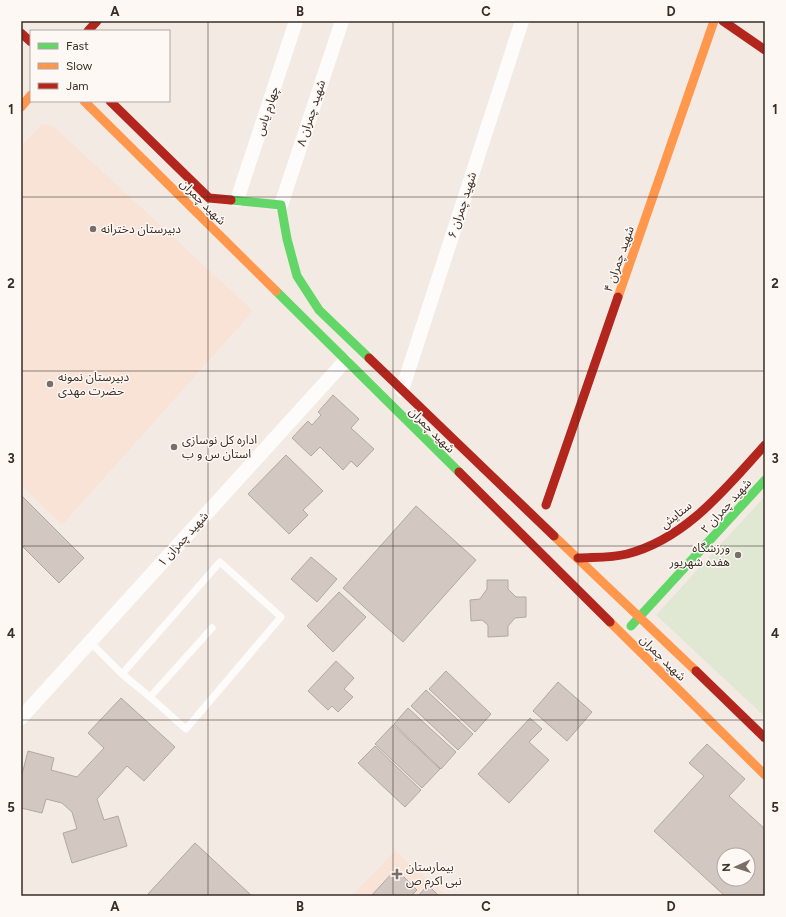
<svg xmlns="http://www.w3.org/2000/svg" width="786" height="917" viewBox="0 0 786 917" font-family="Figtree,'Noto Sans Arabic',sans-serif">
<rect width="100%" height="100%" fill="#f4eae4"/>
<g fill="#f8e3d6">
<path d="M42 124 53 126 253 311 62 525 21 485V329L35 341 21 328V147Z"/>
<path d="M395 851 447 896H352Z"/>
</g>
<path fill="#e0e8d3" d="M765 496V717L656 615Z"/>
<g fill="#d3c8c1" stroke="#b1a8a1" fill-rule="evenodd">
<path d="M333 395 359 419 351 428 374 449 357 467 351 461 343 470 320 447 311 456 292 438 308 421 312 425 321 415 318 412Z"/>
<path d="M286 455 323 491 303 510 308 515 289 534 248 494Z"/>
<path d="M21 495 84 558 59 583 21 545Z"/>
<path d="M416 506 476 560 403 642 343 588Z"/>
<path d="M311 557 337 579 317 602 291 579Z"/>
<path d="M487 580H508V589L516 597H526V617L515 618 508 626V636L488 637V625L482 620 471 621 470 600 480 599 487 589Z"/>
<path d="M339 592 366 617 333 652 307 626Z"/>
<path d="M336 661 354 678 344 689 353 697 338 712 332 706 328 710 308 691Z"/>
<path d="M446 671 491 714 475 732 429 689Z"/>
<path d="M558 682 592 712 567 741 533 711Z"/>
<path d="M426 690 473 734 458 750 411 706Z"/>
<path d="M121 698 175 747 144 781 127 766 97 799 104 820 118 816 127 846 72 863 63 833 77 829 72 812 62 803 46 799 42 813 21 808V778L28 751 54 758 51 770 77 777 104 748 88 733Z"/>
<path d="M408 708 456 752 441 769 394 724Z"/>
<path d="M530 718 542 729 529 742 549 760 509 803 478 774Z"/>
<path d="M393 725 440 769 422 788 375 744Z"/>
<path d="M707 744 745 779 729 796 765 829 764 896H725L654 831 704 776 689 763ZM724 855H748V879H724Z"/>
<path d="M375 746 421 790 405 807 358 763Z"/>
<path d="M195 843 252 896H150L148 894Z"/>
<path d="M396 869 417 890 411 896H371Z"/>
<path d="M428 885 439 896H418Z"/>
</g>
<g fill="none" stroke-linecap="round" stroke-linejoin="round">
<g stroke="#fdfcfb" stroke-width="7">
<path d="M90 642 122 674 150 697 186 729 281 617 220 562 122 674"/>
<path d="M150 697 212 628"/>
</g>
<g stroke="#fdfcfb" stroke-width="14">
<path d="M237 200 296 21"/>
<path d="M281 205 342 21"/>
<path d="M402 390 522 21"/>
<path d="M21 718 345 361"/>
</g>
<g stroke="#63d668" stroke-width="9">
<path d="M231 200 281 205 287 239 297 276 319 310 369 358"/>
<path d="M276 291 459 472"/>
<path d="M631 626 765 480"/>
</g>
<g stroke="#ff974d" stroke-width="9">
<path d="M84 101 276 291"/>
<path d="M21 107 31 95"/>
<path d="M618 297 714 21"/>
<path d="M554 536 696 671"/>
<path d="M610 622 765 775"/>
</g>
<g stroke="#b3261e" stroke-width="9">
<path d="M723 21 765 50"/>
<path d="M88 31 97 21"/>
<path d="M21 33 31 42"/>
<path d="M110 101 209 198 231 200"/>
<path d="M369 358 554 536"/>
<path d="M459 472 610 622"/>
<path d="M546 505 618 297"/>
<path d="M578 558C594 557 611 558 627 554 686 539 726 488 765 445"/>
<path d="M696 671 765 738"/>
</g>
</g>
<path fill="none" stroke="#392d26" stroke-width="1" stroke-opacity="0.55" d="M208 21V896M393 21V896M578 21V896M21 197H765M21 371H765M21 546H765M21 720H765"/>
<g fill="#7a6f68" stroke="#fef8f4" stroke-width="1.5">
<circle cx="93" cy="229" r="4"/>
<circle cx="50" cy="384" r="4"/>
<circle cx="174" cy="447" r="4"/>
<circle cx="738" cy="555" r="4"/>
<path d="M395 868h4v4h4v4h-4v4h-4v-4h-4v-4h4z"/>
</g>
<g text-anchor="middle" stroke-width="3" stroke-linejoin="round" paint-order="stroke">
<g font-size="12" fill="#392d26" stroke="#fef8f4">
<text transform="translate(267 111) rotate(-72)" y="4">چهارم یاس</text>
<text transform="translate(311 113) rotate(-72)" y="4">شهید چمران ۸</text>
<text transform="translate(203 202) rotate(45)" y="4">شهید چمران</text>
<text transform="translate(462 205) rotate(-72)" y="4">شهید چمران ۶</text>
<text transform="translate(619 259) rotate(-71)" y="4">شهید چمران ۴</text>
<text transform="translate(432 430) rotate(45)" y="4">شهید چمران</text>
<text transform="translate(726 506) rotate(-48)" y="4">شهید چمران ۲</text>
<text transform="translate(676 515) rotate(-38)" y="4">ستایش</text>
<text transform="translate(183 539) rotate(-48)" y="4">شهید چمران ۱</text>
<text transform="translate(663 658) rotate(45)" y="4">شهید چمران</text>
</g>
<g font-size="12" fill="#392d26" stroke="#fef8f4" text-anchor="start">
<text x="101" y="233">دبیرستان دخترانه</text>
<text x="58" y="381">دبیرستان نمونه<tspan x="58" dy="14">حضرت مهدی</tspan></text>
<text x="182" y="444">اداره کل نوسازی<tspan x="182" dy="14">استان س و ب</tspan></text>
<text x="730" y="552" text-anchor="end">ورزشگاه<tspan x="730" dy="14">هفده شهریور</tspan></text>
<text x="406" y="871">بیمارستان<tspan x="406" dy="14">نبی اکرم ص</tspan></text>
</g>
</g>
<rect width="786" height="917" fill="none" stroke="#fef8f4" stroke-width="44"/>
<rect x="30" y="30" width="140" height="72" fill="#fef8f4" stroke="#afa7a2"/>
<rect x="38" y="43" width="20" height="6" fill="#63d668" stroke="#afa7a2"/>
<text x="66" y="50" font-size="12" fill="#392d26">Fast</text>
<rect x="38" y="63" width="20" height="6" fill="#ff974d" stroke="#afa7a2"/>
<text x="66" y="70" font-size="12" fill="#392d26">Slow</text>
<rect x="38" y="83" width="20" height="6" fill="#b3261e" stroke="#afa7a2"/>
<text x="66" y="90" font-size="12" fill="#392d26">Jam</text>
<g transform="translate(736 867) rotate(267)"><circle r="19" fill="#fef8f4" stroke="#afa7a2"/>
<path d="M0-3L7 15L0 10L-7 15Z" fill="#7a6f68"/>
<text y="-6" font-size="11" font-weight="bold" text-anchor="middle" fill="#392d26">N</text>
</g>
<rect x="22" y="22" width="742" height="873" fill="none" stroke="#392d26" stroke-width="1.5"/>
<g font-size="13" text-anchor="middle" font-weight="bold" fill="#392d26">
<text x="115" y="16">A</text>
<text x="300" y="16">B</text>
<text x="486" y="16">C</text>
<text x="671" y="16">D</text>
<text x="11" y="114">1</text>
<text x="775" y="114">1</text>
<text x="11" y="288">2</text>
<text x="775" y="288">2</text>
<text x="11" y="463">3</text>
<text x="775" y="463">3</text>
<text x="11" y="638">4</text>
<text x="775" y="638">4</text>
<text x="11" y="812">5</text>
<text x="775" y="812">5</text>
<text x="115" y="911">A</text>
<text x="300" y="911">B</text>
<text x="486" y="911">C</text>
<text x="671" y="911">D</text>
</g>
</svg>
